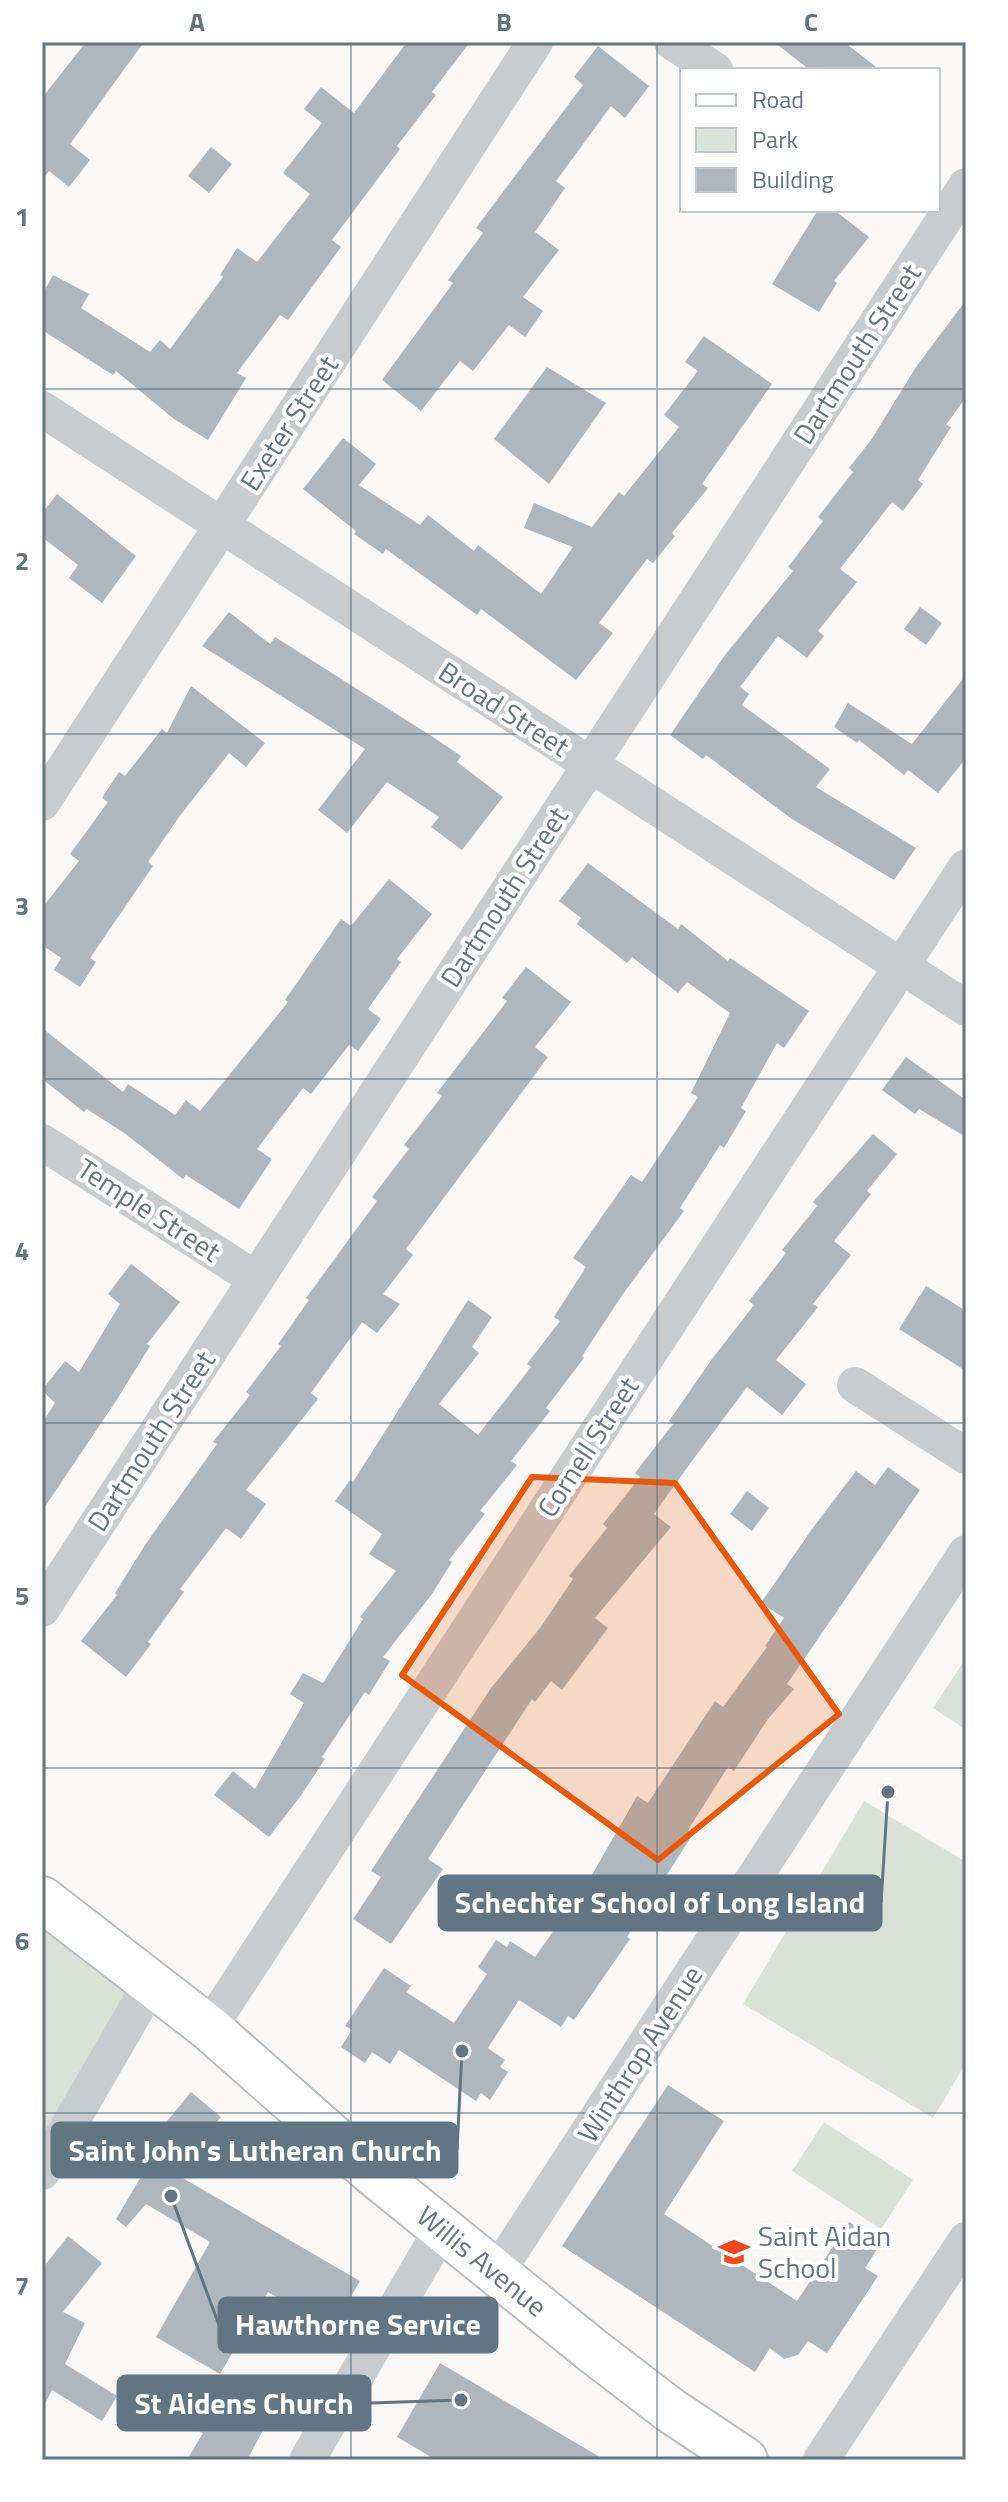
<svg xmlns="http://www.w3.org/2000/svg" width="1008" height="2502" viewBox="0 0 1008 2502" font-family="'Titillium Web',sans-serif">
<rect width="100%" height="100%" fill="#f9f8f6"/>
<g fill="#dae1d6">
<path d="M966 1658V1730L933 1708Z"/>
<path d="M864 1801 966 1862V2063L933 2118 743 2004Z"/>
<path d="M42 1900 149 1986 42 2172Z"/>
<path d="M824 2122 913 2180 881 2229 792 2171Z"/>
</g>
<g fill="#aeb7bd">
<path d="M86 42H144L70 144 90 160 69 187 49 171 42 180V98Z"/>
<path d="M407 42H470L432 92 436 95 397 146 400 149 332 240 341 247 288 320 280 315 237 373 246 378 208 440 174 419 116 371 113 375 42 330V295L53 275 89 294 81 308 150 352 160 340 170 349 223 277 220 275 237 248 257 262 310 194 283 173 322 123 304 109 321 87 354 113Z"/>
<path d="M774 42H844L880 70H810Z"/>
<path d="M598 46 649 86 625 118 611 106 556 181 565 188 535 232 559 250 523 297 543 311 525 337 509 325 473 371 460 361 421 411 382 380 453 283 448 280 483 233 476 228 583 85 574 77Z"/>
<path d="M211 147 232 164 209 193 188 176Z"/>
<path d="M818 210H834L869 237 834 281 837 283 819 312 772 284Z"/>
<path d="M966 300V397L946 425 951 427 918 480 923 484 903 511 892 502 840 569 857 582 818 631 824 636 807 658 778 636 740 687 749 694 742 705 830 769 816 787 916 848 894 880 792 819 706 755 703 759 670 735 725 655 793 571 788 567 823 521 818 517 853 472 849 468 871 440 916 367Z"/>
<path d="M704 336 772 384 702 484 708 488 672 533 675 536 653 563 647 559 599 623 613 633 576 680 481 609 477 615 386 549 383 554 354 534 356 531 303 489 343 438 376 464 359 485 420 525 428 515 474 551 478 545 541 594 573 547 524 528 534 503 592 527 619 492 624 496 679 427 664 415 698 371 685 362Z"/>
<path d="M547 367 606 403 549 484 494 439Z"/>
<path d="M57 494 136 556 102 603 69 578 78 565 42 537V513Z"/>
<path d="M920 607 942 623 926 645 904 629Z"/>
<path d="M229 612 270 644 275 637 436 739 461 756 457 762 503 797 462 850 431 827 439 817 387 782 347 833 318 810 365 749 202 646Z"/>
<path d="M966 675V758L938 793 908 770 904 775 859 740 857 743 834 727 848 703 912 744Z"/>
<path d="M191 686 265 743 246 767 229 753 179 817 148 862 153 866 90 958 96 962 80 987 54 970 61 958 42 945V908L79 861 70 854 108 802 102 798 119 772 125 776 162 729 167 733Z"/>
<path d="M588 863 678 929 681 924 728 961 730 958 809 1011 784 1048 777 1043 741 1108 746 1111 724 1148 720 1145 680 1208 684 1211 623 1294 582 1356 584 1358 546 1408 550 1411 511 1461 517 1465 480 1511 485 1514 449 1560 452 1562 432 1594 383 1657 390 1661 369 1695 365 1692 322 1757 325 1759 302 1794 269 1837 214 1795 233 1771 255 1789 304 1703 290 1694 303 1673 323 1683 363 1619 360 1617 396 1571 369 1554 382 1534 335 1501 350 1480 353 1482 468 1300 492 1317 472 1347 479 1353 439 1404 478 1435 531 1367 527 1364 560 1321 554 1317 586 1267 573 1258 631 1175 642 1182 698 1097 691 1093 730 1013 687 982 678 993 632 957 627 963 577 924 581 918 559 901Z"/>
<path d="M389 879 432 914 397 959 401 962 368 1009 381 1019 358 1051 349 1045 311 1094 303 1088 257 1149 272 1159 239 1209 186 1175 183 1179 127 1135 87 1109 84 1112 42 1079V1028L123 1092 128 1084 175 1115 186 1100 200 1111 288 1002 285 1000 341 919 351 926Z"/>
<path d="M526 967 571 1002 535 1047 548 1057 406 1249 413 1255 383 1294 400 1304 377 1333 362 1322 311 1393 318 1399 246 1490 266 1504 241 1539 226 1528 180 1589 184 1592 148 1642 151 1644 126 1677 81 1641 117 1595 115 1593 147 1542 217 1444 213 1442 250 1395 246 1392 281 1346 278 1344 309 1300 306 1298 377 1201 372 1197 409 1149 404 1145 442 1096 437 1093 507 1001 502 998Z"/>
<path d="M906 1057 966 1100V1137L919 1109 915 1114 882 1090Z"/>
<path d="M873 1134 897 1154 867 1191 871 1194 834 1241 851 1255 813 1304 818 1307 776 1360 806 1384 782 1415 747 1387 689 1465 654 1514 671 1527 595 1618 608 1628 562 1690 551 1681 535 1702 532 1699 428 1859 443 1869 391 1944 353 1919 381 1877 371 1871 491 1688 540 1628 573 1579 569 1576 607 1528 603 1524 640 1477 635 1473 673 1424 669 1421 712 1359 754 1305 749 1301 786 1253 782 1250 817 1206 813 1202Z"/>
<path d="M131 1264 180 1302 147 1344 150 1346 116 1401 42 1511V1423L55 1403 42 1390 65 1361 79 1372 120 1304 108 1294Z"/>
<path d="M926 1286 966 1311V1371L899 1329Z"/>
<path d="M888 1467 920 1490 787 1684 794 1689 768 1719 734 1771 728 1767 688 1830 693 1834 627 1937 630 1939 574 2020 568 2016 561 2027 519 2000 488 2048 505 2060 500 2067 508 2072 490 2100 481 2093 476 2101 399 2050 390 2064 372 2052 365 2063 341 2047 352 2030 345 2026 384 1968 411 1986 406 1992 454 2023 487 1974 478 1967 496 1940 507 1947 510 1941 535 1957 589 1880 637 1796 648 1803 715 1701 723 1707 767 1647 765 1646 784 1618 761 1603 812 1529 856 1471 875 1485Z"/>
<path d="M747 1491 769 1508 752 1531 730 1514Z"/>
<path d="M668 2085 724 2121 664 2214 797 2301 849 2222 881 2243 865 2268 878 2276 827 2353 808 2341 798 2355 784 2359 770 2348 755 2372 562 2246Z"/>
<path d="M191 2092 221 2117 174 2173 360 2281 332 2329 268 2292 220 2374 156 2337 210 2242 146 2204 126 2227 116 2219 169 2129 164 2125Z"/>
<path d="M68 2236 102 2263 63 2312 85 2323 65 2364 117 2396 102 2421 52 2390 42 2410V2269Z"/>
<path d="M440 2363 605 2460H436L397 2437Z"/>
<path d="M211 2389 269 2419 247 2460H187L203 2433 191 2427Z"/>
</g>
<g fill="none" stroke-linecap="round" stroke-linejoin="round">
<defs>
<path id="secondary" d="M42 1899 209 2028 373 2173 593 2351 670 2410 745 2460"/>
</defs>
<use href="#secondary" stroke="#b8bec2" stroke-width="48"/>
<g stroke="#c8cccf" stroke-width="36">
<path d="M672 42 715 70"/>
<path d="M42 409 966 1008"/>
<path d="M42 803 535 42"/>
<path d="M42 1142 256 1279"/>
<path d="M855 1385 966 1456"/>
<path d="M42 1609 966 186"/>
<path d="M209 2028 966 867"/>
<path d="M42 2172 152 1982"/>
<path d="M497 2272 966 1553"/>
<path d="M307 2460 442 2229"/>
<path d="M821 2460 966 2240"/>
</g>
<use href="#secondary" stroke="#fff" stroke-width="44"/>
</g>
<path fill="#e8590c" fill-opacity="0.2" stroke="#e8590c" stroke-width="6" stroke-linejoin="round" d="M532 1477 675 1483 839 1714 658 1860 402 1675Z"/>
<path fill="none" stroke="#617583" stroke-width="2" stroke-opacity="0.55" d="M351 42V2460M657 42V2460M42 389H966M42 734H966M42 1079H966M42 1423H966M42 1768H966M42 2113H966"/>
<defs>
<symbol id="school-bare" viewBox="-9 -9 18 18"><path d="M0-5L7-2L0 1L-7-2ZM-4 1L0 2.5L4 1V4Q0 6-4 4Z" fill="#f2461c" stroke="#fff" stroke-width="2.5" paint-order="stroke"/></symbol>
</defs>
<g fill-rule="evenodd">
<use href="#school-bare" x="712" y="2230" width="44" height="44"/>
</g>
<g text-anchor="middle" stroke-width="8" stroke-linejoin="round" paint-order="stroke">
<g font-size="28" fill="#617583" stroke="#fff">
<text transform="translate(857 354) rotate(-57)" y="10">Dartmouth Street</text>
<text transform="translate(289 423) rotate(-57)" y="10">Exeter Street</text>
<text transform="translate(504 709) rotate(33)" y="10">Broad Street</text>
<text transform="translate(504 897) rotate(-57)" y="10">Dartmouth Street</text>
<text transform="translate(149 1210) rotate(33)" y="10">Temple Street</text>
<text transform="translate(151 1441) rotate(-57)" y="10">Dartmouth Street</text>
<text transform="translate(588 1447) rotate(-57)" y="10">Cornell Street</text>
<text transform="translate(640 2054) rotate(-57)" y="10">Winthrop Avenue</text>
<text transform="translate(482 2261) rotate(39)" y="10">Willis Avenue</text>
</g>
<g font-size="28" fill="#617583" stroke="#fff" text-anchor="start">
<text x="758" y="2246">Saint Aidan<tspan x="758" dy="32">School</tspan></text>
</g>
</g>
<path fill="none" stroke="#617583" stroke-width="3" d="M888 1792L881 1903M462 2051L457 2150M171 2196L219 2325M461 2400L370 2403"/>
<g fill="#617583" stroke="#fff" stroke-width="3">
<circle cx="888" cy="1792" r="8"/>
<circle cx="462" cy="2051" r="8"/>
<circle cx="171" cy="2196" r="8"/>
<circle cx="461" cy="2400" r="8"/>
</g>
<g fill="#617583" stroke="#617583" stroke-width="3">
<rect x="439" y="1876" width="442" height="54" rx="8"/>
<rect x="52" y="2123" width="405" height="54" rx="8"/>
<rect x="219" y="2298" width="278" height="54" rx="8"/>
<rect x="118" y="2376" width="252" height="54" rx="8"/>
</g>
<g font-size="30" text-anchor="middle" font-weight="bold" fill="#fff">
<text x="660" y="1913">Schechter School of Long Island</text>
<text x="255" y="2161">Saint John's Lutheran Church</text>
<text x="358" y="2335">Hawthorne Service</text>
<text x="244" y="2414">St Aidens Church</text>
</g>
<rect width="1008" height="2502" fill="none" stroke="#ffffff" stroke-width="88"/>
<rect x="680" y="68" width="260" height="144" fill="#ffffff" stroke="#c0c8cd" stroke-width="2"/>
<rect x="696" y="94" width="40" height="12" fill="#ffffff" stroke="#c0c8cd" stroke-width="2"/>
<text x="752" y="108" font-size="24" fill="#617583">Road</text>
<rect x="696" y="128" width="40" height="24" fill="#dae1d6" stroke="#c0c8cd" stroke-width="2"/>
<text x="752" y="148" font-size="24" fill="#617583">Park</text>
<rect x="696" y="168" width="40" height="24" fill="#aeb7bd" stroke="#c0c8cd" stroke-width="2"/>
<text x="752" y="188" font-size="24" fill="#617583">Building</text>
<rect x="44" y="44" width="920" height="2414" fill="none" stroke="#617583" stroke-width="3"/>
<g font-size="26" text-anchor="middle" font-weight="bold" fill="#617583">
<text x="197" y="31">A</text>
<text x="504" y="31">B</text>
<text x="811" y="31">C</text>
<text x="22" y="226">1</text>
<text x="22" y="570">2</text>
<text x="22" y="915">3</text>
<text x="22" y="1260">4</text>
<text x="22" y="1605">5</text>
<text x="22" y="1950">6</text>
<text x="22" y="2295">7</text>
</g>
</svg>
